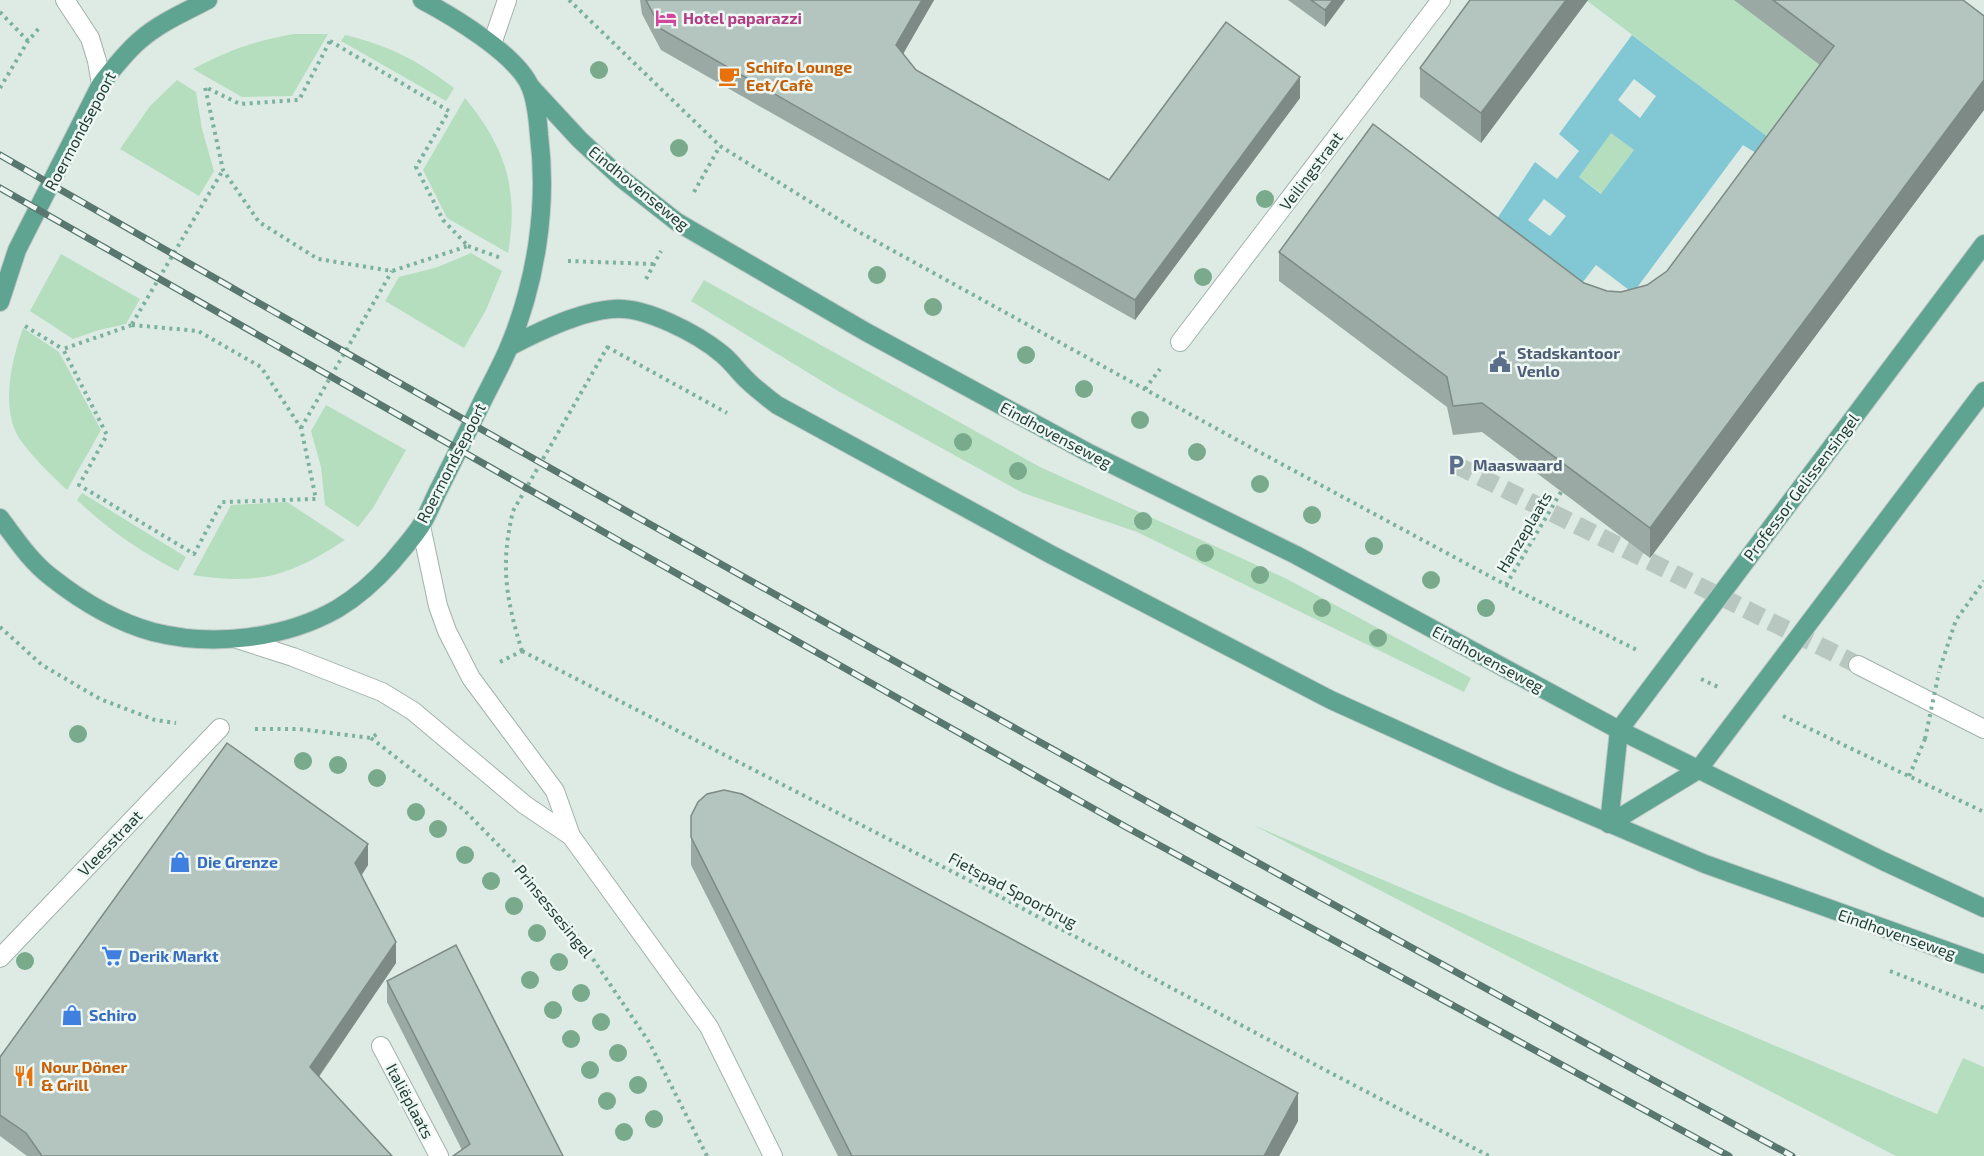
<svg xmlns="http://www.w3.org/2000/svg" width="1984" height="1156" viewBox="0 0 1984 1156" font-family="'Exo 2',sans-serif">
<rect width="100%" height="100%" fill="#deebe5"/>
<g fill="#b5debf">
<path d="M1586 0H1891L1768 137Z"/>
<path d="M294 34H328L292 96 242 97 193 69C229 50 254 41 294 34Z"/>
<path d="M345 35C390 46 417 60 454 88L446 101 341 41Z"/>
<path d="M177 80 196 92 202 129 214 171 199 196 120 149 150 106Z"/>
<path d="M465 98C506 148 519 190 508 253L447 218 423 170Z"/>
<path d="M1611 132 1634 150 1602 194 1579 177Z"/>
<path d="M471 253 502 271 486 310 464 348 385 301 399 277 438 267Z"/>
<path d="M61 254 140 299 126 324 99 330 73 339 30 311Z"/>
<path d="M704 280 1040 467 1285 578 1471 678 1464 692 1137 532 1023 493 838 391 691 301Z"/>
<path d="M23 328 59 352 101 430 67 490C50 474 32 457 19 438 0 407 12 359 23 328Z"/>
<path d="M326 405 406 450 373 508 358 527 325 505 321 467 311 431Z"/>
<path d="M82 493 186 557 178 571C139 551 109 530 77 500Z"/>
<path d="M287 502 345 540C288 577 260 585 193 575L231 505Z"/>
<path d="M1253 825 1937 1114 1963 1058 1984 1067V1156H1896Z"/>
</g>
<path fill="#81c8d4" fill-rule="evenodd" d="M1632 35 1768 137 1756 153 1743 145 1633 293 1596 265 1579 287 1494 223 1535 162 1557 179 1579 151 1559 134ZM1634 79 1656 96 1640 118 1618 100ZM1611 133 1634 150 1601 194 1579 177ZM1544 199 1566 216 1550 236 1528 220Z"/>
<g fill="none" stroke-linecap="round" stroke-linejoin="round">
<path stroke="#b8c8c1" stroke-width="18" stroke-dasharray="18 9" stroke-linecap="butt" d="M1456 465 1858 665"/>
<defs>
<g id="minor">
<path d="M65 0 90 38 97 61 101 84"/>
<path d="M492 44 507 0"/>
<path d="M1180 342 1441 0"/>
<path d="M421 526 438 606 447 631 471 678 555 791 571 836 709 1027 773 1156"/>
<path d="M237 639 293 657 382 692 413 711 525 805 571 836"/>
<path d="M1858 665 1984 729"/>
<path d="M0 958 220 728"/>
<path d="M381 1046 439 1156"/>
</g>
<g id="major">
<path d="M530 86 580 140 621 178 677 222 866 332 1087 452 1296 555 1619 730 1883 861 1984 908"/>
<path d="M0 302 17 250 101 84C113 69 124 54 139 41 159 23 185 12 208 0"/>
<path d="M509 347C537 332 582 311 613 309 645 306 698 334 722 354 732 362 739 373 748 381 757 390 767 397 777 405L1050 554 1331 700 1503 778 1705 864 1984 964"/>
<path d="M0 518C16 539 30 561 51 577 80 600 117 622 153 632 212 647 284 639 337 609 357 597 377 579 392 562 401 551 412 539 420 527 428 515 433 500 440 487 454 459 468 431 482 402 491 384 501 366 509 347 536 282 548 206 539 135 538 121 535 98 530 86 516 54 452 16 422 0"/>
<path d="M1609 824 1619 730 1984 244"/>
<path d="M1609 824 1698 770 1984 391"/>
</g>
</defs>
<use href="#minor" stroke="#a1b3ac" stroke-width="20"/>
<use href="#major" stroke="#c0c8c6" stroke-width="20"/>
<g stroke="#7cb09f" stroke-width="4" stroke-dasharray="3 4.5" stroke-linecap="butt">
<path d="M569 0 720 146 859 232 1239 441 1506 585 1637 650"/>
<path d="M0 12 28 41"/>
<path d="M330 41 449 111 416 167 443 220 468 246 392 271 318 259 259 222 223 170 205 87 240 104 299 100Z"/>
<path d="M0 88 28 41 40 27"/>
<path d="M694 192 720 146"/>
<path d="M468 246 501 258"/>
<path d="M568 261 653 264"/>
<path d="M646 279 661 251"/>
<path d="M132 324 223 170"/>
<path d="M132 325 198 331 261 367 301 428 316 499 222 502 194 554 79 485 107 435 63 349Z"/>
<path d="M25 326 63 349"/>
<path d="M607 347 727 413"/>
<path d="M1145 389 1160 369"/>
<path d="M301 428 392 271"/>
<path d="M1506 585 1561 492"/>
<path d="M0 627 42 665 100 699 155 720 176 723"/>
<path d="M522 651 984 888 1329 1072 1489 1156"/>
<path d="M522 651C506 599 500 565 513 511L608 346"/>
<path d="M500 662 522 651"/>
<path d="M1940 668 1956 620 1984 581"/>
<path d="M1701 679 1718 687"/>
<path d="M1783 716 1984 812"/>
<path d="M255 729H299L371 738 380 732"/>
<path d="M371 738 464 810 513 860 574 931 649 1042 707 1156"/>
<path d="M1909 776 1925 739"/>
<path d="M1890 971 1984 1008"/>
</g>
<use href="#minor" stroke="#fff" stroke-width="18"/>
<use href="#major" stroke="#5fa391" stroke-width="18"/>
<defs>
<g id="rail">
<path d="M0 155C593 496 1191 828 1792 1156"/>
<path d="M0 188 630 547 1126 827 1729 1156"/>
</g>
</defs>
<use href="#rail" stroke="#58776e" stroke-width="7"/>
<use href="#rail" stroke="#eef7f3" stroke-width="4.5" stroke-dasharray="14" stroke-linecap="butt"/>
<path stroke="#7cb09f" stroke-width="4" stroke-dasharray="3 4.5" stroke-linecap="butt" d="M1925 739 1939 672"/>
</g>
<g fill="#79aa8c">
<circle cx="599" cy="70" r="9"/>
<circle cx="679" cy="148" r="9"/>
<circle cx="1265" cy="199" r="9"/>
<circle cx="877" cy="275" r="9"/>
<circle cx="1203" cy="277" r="9"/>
<circle cx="933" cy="307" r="9"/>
<circle cx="1026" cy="355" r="9"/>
<circle cx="1084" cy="389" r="9"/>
<circle cx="1140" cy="420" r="9"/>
<circle cx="963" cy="442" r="9"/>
<circle cx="1197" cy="452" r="9"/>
<circle cx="1018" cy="471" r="9"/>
<circle cx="1260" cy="484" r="9"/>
<circle cx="1312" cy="515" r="9"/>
<circle cx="1143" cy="521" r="9"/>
<circle cx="1374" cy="546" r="9"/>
<circle cx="1205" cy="553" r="9"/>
<circle cx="1260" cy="575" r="9"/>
<circle cx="1431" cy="580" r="9"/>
<circle cx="1322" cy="608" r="9"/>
<circle cx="1486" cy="608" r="9"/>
<circle cx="1378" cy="638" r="9"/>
<circle cx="78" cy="734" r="9"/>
<circle cx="303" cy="761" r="9"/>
<circle cx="338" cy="765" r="9"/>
<circle cx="377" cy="778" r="9"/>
<circle cx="416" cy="812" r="9"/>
<circle cx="438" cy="829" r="9"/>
<circle cx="465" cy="855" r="9"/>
<circle cx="491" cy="881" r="9"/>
<circle cx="514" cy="906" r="9"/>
<circle cx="537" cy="933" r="9"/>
<circle cx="25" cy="961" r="9"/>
<circle cx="559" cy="962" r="9"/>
<circle cx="530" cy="980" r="9"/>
<circle cx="581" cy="993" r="9"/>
<circle cx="553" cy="1010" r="9"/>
<circle cx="601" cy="1022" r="9"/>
<circle cx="571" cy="1039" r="9"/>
<circle cx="618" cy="1053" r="9"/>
<circle cx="590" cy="1070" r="9"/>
<circle cx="638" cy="1085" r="9"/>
<circle cx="607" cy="1101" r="9"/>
<circle cx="654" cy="1119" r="9"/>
<circle cx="624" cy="1132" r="9"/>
</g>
<g fill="#9aa9a3">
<path d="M640 0H934L903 54 916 70 1109 180 1300 98 1135 320 661 50 642 14Z"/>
<path d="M1288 0H1345L1325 27Z"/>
<path d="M1470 0H1588L1481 143 1420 97V68Z"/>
<path d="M1734 0H1963L1984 16V110L1650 558 1482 432 1453 435 1447 407 1279 281V252L1584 283 1607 291 1621 292 1647 285 1667 271 1820 65Z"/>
<path d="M691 816 1298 1121 1279 1156H838L691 865Z"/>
<path d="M368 865 362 875 396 963 319 1077 392 1156H27L0 1136V1057Z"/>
<path d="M387 981 563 1156 462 1150 387 1002Z"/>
</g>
<g fill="#7d8a85">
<path d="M922 0H934L896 66V45Z"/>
<path d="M1333 0H1345L1325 27V10Z"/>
<path d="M1566 0H1588L1481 143V113Z"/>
<path d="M1300 77V98L1135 320V300Z"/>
<path d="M1984 80V110L1650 558V528Z"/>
<path d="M368 844V865L355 884V863Z"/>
<path d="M396 942V963L310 1089V1067Z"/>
<path d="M1298 1093V1121L1279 1156H1264Z"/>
</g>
<g fill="#b3c5be" stroke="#7d8a85" stroke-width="1.5">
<path d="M646 0H922L896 45 916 70 1109 180 1226 22 1300 77 1135 300 661 29Z"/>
<path d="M1311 0H1333L1325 10Z"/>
<path d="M1470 0H1566L1481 113 1420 68Z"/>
<path d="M1773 0H1963L1984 16V80L1650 528 1482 403 1453 406 1447 377 1279 252 1373 124 1584 283 1607 291 1621 292 1647 285 1667 271 1834 46Z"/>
<path d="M227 743 368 844 355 863 396 942 310 1067 392 1156H42L26 1133 0 1115V1057Z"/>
<path d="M724 790 742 794 1298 1093 1264 1156H852L691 837V816L698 802 707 794Z"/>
<path d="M456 945 563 1156H453L470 1144 387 981Z"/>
</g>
<defs>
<symbol id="hotel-bare" viewBox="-9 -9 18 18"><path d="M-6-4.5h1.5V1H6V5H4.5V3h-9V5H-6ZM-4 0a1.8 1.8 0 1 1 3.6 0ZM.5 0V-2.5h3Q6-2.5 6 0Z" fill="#d1479c" stroke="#eef7f3" stroke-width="2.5" paint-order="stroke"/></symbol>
<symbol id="cafe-bare" viewBox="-9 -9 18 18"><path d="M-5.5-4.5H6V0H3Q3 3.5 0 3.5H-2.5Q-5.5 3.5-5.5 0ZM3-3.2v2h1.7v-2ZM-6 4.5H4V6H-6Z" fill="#e8710a" stroke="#eef7f3" stroke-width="2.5" paint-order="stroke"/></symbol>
<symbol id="civic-bare" viewBox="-9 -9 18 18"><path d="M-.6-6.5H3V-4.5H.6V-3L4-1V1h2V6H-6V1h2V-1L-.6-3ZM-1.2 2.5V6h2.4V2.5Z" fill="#5c6f8a" stroke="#eef7f3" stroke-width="2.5" paint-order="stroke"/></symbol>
<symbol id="parking-bare" viewBox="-9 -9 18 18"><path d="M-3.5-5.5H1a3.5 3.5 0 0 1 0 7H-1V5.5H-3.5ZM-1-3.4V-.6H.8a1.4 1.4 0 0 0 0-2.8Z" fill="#5c6f8a" stroke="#eef7f3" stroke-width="2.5" paint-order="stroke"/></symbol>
<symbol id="shop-bare" viewBox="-9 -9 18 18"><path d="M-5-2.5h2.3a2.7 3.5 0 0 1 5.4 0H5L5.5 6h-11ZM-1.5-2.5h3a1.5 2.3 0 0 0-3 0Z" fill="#3f7fe0" stroke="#eef7f3" stroke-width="2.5" paint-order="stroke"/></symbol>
<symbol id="supermarket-bare" viewBox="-9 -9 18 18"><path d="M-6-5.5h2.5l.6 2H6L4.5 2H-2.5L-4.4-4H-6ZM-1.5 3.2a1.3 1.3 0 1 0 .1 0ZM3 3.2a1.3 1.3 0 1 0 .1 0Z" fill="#3f7fe0" stroke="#eef7f3" stroke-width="2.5" paint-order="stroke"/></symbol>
<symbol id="restaurant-bare" viewBox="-9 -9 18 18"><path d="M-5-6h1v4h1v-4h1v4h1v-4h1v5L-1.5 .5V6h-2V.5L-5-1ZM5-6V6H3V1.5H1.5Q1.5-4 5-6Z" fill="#e8710a" stroke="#eef7f3" stroke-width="2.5" paint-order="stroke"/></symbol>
</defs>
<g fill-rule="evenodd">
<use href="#hotel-bare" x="651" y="3" width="30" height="30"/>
<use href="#cafe-bare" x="714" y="61" width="30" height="30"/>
<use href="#civic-bare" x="1485" y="347" width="30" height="30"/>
<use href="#parking-bare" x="1441" y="450" width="30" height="30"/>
<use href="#shop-bare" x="165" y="847" width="30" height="30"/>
<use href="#supermarket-bare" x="97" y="941" width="30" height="30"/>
<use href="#shop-bare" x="57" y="1000" width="30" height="30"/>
<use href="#restaurant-bare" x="9" y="1061" width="30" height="30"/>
</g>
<g text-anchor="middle" stroke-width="5" stroke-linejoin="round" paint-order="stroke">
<g font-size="16" font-weight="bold" fill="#b23c85" stroke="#eef7f3" text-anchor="start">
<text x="683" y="24">Hotel paparazzi</text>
</g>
<g font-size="16" font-weight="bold" fill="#c56008" stroke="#eef7f3" text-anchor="start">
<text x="746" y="73">Schifo Lounge<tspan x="746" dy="18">Eet/Cafè</tspan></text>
<text x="41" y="1073">Nour Döner<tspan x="41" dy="18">&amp; Grill</tspan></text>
</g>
<g font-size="16" fill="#1e3b33" stroke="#eef7f3">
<text transform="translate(80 131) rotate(-62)" y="6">Roermondsepoort</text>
<text transform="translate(1311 171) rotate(-53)" y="6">Veilingstraat</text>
<text transform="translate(639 188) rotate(39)" y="6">Eindhovenseweg</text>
<text transform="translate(1056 435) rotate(28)" y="6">Eindhovenseweg</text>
<text transform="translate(451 463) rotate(-63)" y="6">Roermondsepoort</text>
<text transform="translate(1801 487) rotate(-53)" y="6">Professor Gelissensingel</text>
<text transform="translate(1524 532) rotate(-59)" y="6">Hanzeplaats</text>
<text transform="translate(1488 659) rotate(28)" y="6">Eindhovenseweg</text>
<text transform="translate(110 843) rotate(-46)" y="6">Vleesstraat</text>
<text transform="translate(1013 890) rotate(28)" y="6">Fietspad Spoorbrug</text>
<text transform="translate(554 911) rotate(51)" y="6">Prinsessesingel</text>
<text transform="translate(1897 934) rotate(19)" y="6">Eindhovenseweg</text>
<text transform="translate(410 1101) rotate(62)" y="6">Italiëplaats</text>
</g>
<g font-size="16" font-weight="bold" fill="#4e5e75" stroke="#eef7f3" text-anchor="start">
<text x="1517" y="359">Stadskantoor<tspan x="1517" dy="18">Venlo</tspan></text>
<text x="1473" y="471">Maaswaard</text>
</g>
<g font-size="16" font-weight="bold" fill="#366cbe" stroke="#eef7f3" text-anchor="start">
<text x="197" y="868">Die Grenze</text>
<text x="129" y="962">Derik Markt</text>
<text x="89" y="1021">Schiro</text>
</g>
</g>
</svg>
